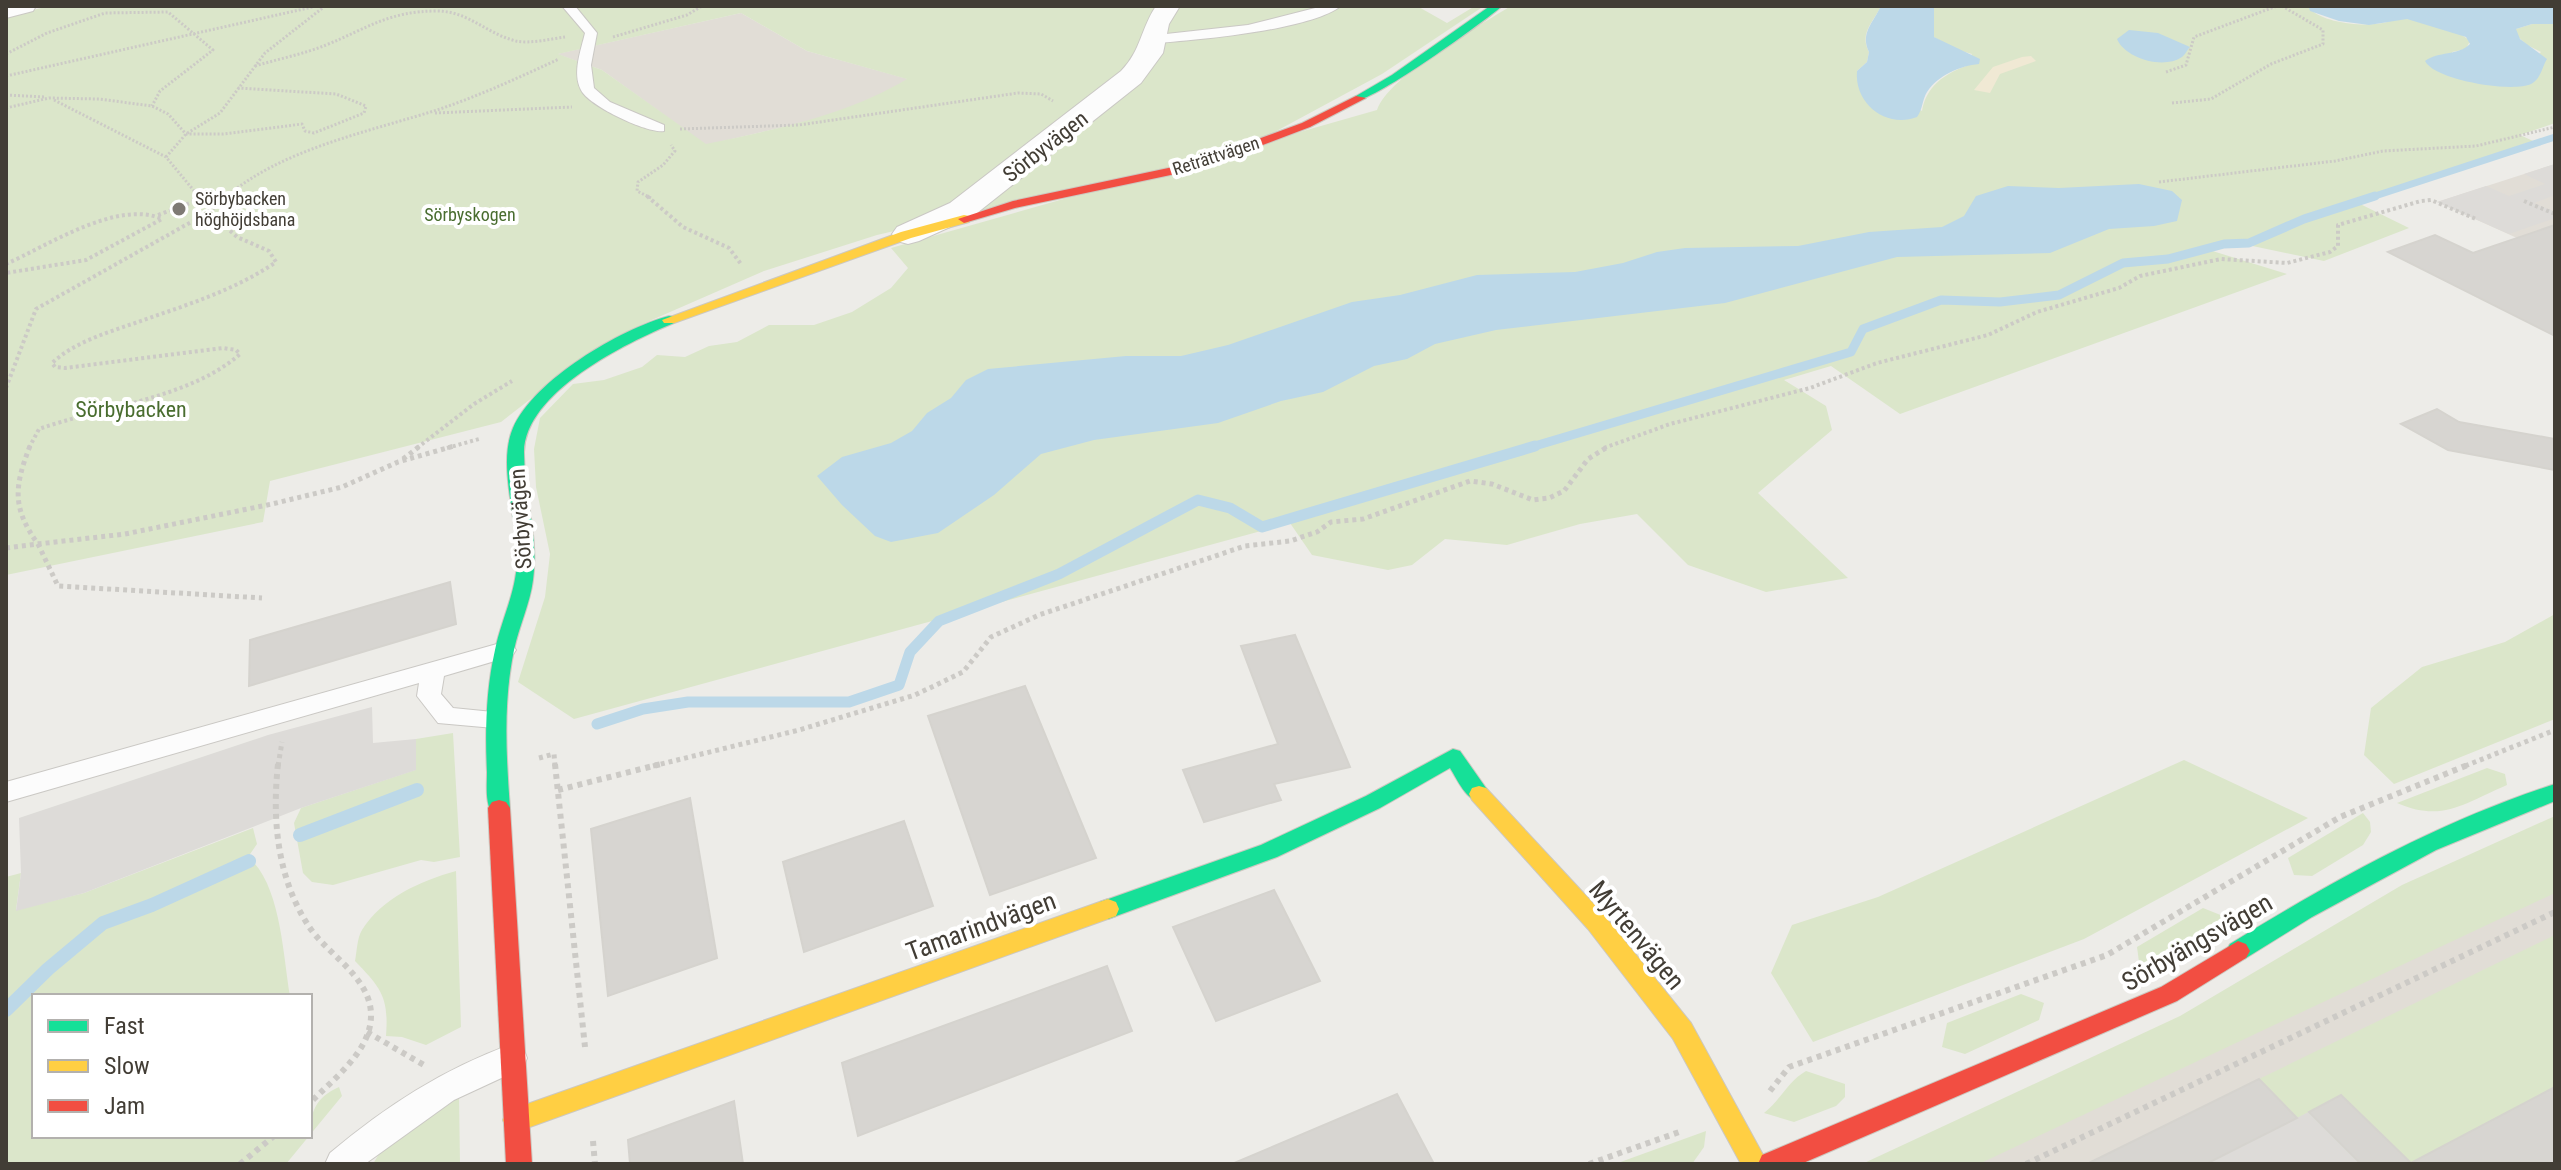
<svg xmlns="http://www.w3.org/2000/svg" width="2561" height="1170" viewBox="0 0 2561 1170" font-family="'Roboto Condensed',sans-serif">
<rect width="100%" height="100%" fill="#edece8"/>
<g fill="#e1ddd6">
<path d="M741 13 807 51 908 79 873 99 814 120 706 145 602 70 557 54Z"/>
<path d="M2555 164V255L2437 202Z"/>
<path d="M2555 864V1164H1927Z"/>
</g>
<g fill="#dbe6ca" fill-rule="evenodd">
<path d="M49 6H1417L1447 23 1475 6H1484L1382 74 1258 141 1188 163 877 235 764 271 638 326 546 387 501 422 270 481 263 522 6 575V17ZM741 13 807 51 907 79C845 116 776 129 706 144L602 70 558 54Z"/>
<path d="M1511 6H1881C1873 23 1859 33 1869 52L1867 62 1857 71 1922 111C1926 87 1944 74 1966 66L1972 54 1954 49 1934 37V6H2313L2309 8C2322 22 2356 26 2375 24 2383 24 2391 20 2399 19 2414 17 2459 30 2470 41L2466 49 2452 52 2451 77 2508 86 2541 52 2527 45 2515 34 2516 29 2532 24H2555V123L2520 135 2533 141 2354 201 2409 228 2324 261 2229 241 2206 249 2287 274 1900 414 1831 366 1784 380 1826 406 1832 430 1758 493 1848 578 1766 592 1688 565 1637 514 1580 524 1507 545 1445 539 1412 565 1388 570 1312 555 1290 523 574 719 518 682 545 597 550 554 536 487 534 449 540 418 573 384 604 380 642 367 657 355 685 357 709 346 737 342 769 325H814L852 312 891 288 908 268 891 248 1377 110C1390 75 1477 27 1511 6Z"/>
<path d="M2555 614V719L2394 784 2364 755 2371 708 2422 667 2505 642Z"/>
<path d="M453 733 460 857 434 862 421 860 333 885 312 882 303 873 294 823 301 808 415 770 416 739Z"/>
<path d="M2184 760 2308 818 2084 939 1813 1042 1771 973 1792 925 1878 897Z"/>
<path d="M2487 768 2505 774 2507 785C2464 803 2443 823 2397 803Z"/>
<path d="M2363 813 2370 822 2371 832 2363 845 2312 876 2294 875 2288 858Z"/>
<path d="M2555 816V893L1979 1164H1862L2180 1016 2402 885Z"/>
<path d="M253 828 257 844 248 857C281 884 283 956 290 996H34V1136H310C310 1112 316 1097 339 1087L342 1096 286 1164H6V877L21 873 16 910 84 893Z"/>
<path d="M456 871 461 1027 426 1045 402 1037 386 1036C389 997 381 988 355 961 357 951 357 938 362 930 382 898 420 881 456 871Z"/>
<path d="M2203 908 2223 916 2225 926 2158 966 2139 962 2137 947Z"/>
<path d="M2555 935V1087L2412 1164 2341 1095 2297 1118 2259 1079Z"/>
<path d="M2021 994 2044 1003 2039 1020 1965 1054 1942 1047 1947 1023Z"/>
<path d="M1806 1071 1845 1084V1097L1836 1106 1794 1122 1764 1113C1781 1100 1787 1082 1806 1071Z"/>
<path d="M459 1095 460 1164H373L386 1142Z"/>
<path d="M1706 1131 1704 1147 1692 1164H1615Z"/>
</g>
<path fill="#f0e9d4" d="M2022 57 2031 56 2036 61 2000 74 1990 93 1974 90 1993 67Z"/>
<g fill="#dddbd8">
<path d="M2555 164V195L2534 203 2555 212V218L2509 234 2437 202 2486 186 2509 196 2545 184 2524 174Z"/>
<path d="M372 707 373 743 416 739V770L301 808 84 893 16 911 21 873 19 818 268 735Z"/>
<path d="M2309 1112 2361 1164H2206Z"/>
</g>
<g fill="#bcd8e8">
<path d="M1881 6H1934V37L1980 59 1979 64C1960 66 1938 75 1927 92 1922 100 1923 109 1917 117 1887 129 1854 104 1857 71L1867 62 1869 52C1860 33 1873 23 1881 6Z"/>
<path d="M2313 6H2555V24H2532L2516 29 2520 39 2547 59C2542 67 2541 79 2531 84 2512 93 2434 80 2425 61 2438 51 2458 56 2470 44L2466 37 2407 19 2369 25 2339 21 2310 11 2309 8Z"/>
<path d="M2129 30 2158 33 2190 47C2187 50 2185 55 2182 57 2163 70 2125 58 2117 39Z"/>
<path d="M2139 184 2172 191 2182 200 2177 221 2154 226 2109 229 2050 253 1897 257 1725 303 1496 330 1435 344 1407 359 1374 366 1323 392 1281 401 1218 423 1094 440 1041 454 994 495 938 533 891 542 875 536 842 505 817 476 842 457 891 443 912 431 927 413 951 398 966 380 988 369 1126 356H1181L1228 345 1352 302 1400 295 1477 275 1575 272 1623 263 1657 252 1685 248 1798 246 1869 232 1942 227 1964 216 1976 196 2008 186 2059 188Z"/>
</g>
<g fill="none" stroke-linecap="round" stroke-linejoin="round">
<path stroke="#bcd8e8" stroke-width="7" d="M2369 198 2555 137"/>
<path stroke="#bcd8e8" stroke-width="9" d="M1528 448 1851 352 1863 329 1941 300 2000 302 2059 295 2123 263 2168 259 2224 244 2249 243 2304 219 2375 196"/>
<path stroke="#bcd8e8" stroke-width="11" d="M597 724 643 709 688 702H849L899 685 910 652 939 621 1059 574 1198 500 1230 508 1262 527 1535 446"/>
<g stroke="#bcd8e8" stroke-width="14">
<path d="M300 835 417 790"/>
<path d="M6 1010 48 969 103 923 152 905 249 861"/>
</g>
</g>
<g fill="#d7d5d1" stroke="#d5d3ce" stroke-width="2">
<path d="M2555 225V336L2388 252 2435 235 2473 253Z"/>
<path d="M2437 409 2459 422 2555 439V470L2448 450 2401 424Z"/>
<path d="M450 582 456 624 249 686 250 640Z"/>
<path d="M1295 635 1350 767 1274 784 1281 800 1204 822 1183 770 1278 744 1241 646Z"/>
<path d="M1025 686 1096 858 990 895 928 716Z"/>
<path d="M690 798 717 958 608 996 591 829Z"/>
<path d="M904 821 933 906 804 952 783 862Z"/>
<path d="M1274 890 1320 981 1216 1021 1173 927Z"/>
<path d="M1107 966 1132 1031 858 1136 842 1063Z"/>
<path d="M2259 1079 2297 1118 2206 1164H2087Z"/>
<path d="M2555 1087V1164H2361L2309 1112 2341 1095 2411 1163Z"/>
<path d="M1397 1094 1434 1164H1232Z"/>
<path d="M734 1101 743 1164H630L628 1140Z"/>
</g>
<g fill="none" stroke-linecap="round" stroke-linejoin="round">
<defs>
<g id="lane">
<path d="M562 6H575L597 33 591 65 594 88 610 102 664 125V131C648 134 589 106 581 90 572 73 581 50 585 33Z"/>
<path d="M1323 6H1341C1310 30 1199 40 1157 43L1151 39 1157 35 1248 25Z"/>
<path d="M504 642 512 644 516 650 512 656 444 676 441 694 453 708 503 713 506 719 503 725 494 728 438 723 417 696 419 683 6 802V782Z"/>
<path d="M512 1044 523 1048 527 1058 523 1068 454 1100 365 1164H325L330 1153C386 1106 443 1069 512 1044Z"/>
</g>
<g id="street">
<path d="M6 6H36L33 11 6 18Z"/>
<path d="M1156 6H1180L1169 24 1163 53 1141 83 972 217 919 241 908 244 897 241 892 234 897 227 950 203 1121 71C1141 51 1141 28 1156 6Z"/>
</g>
<g id="fast">
<path d="M1490 6H1502C1484 22 1373 102 1356 100V96L1392 75Z"/>
<path d="M669 316 674 317V323C626 343 525 392 524 452 524 495 539 537 533 580 530 604 519 626 514 650 503 702 506 755 510 808L506 814 499 816 492 814C485 802 487 785 487 772 485 731 486 690 495 650 501 620 516 593 517 561 518 521 497 465 513 428 534 380 620 329 669 316Z"/>
<path d="M1453 749 1460 751 1486 788 1489 794 1486 800C1468 806 1459 782 1450 768L1380 808 1277 857 1108 919 1100 916 1097 909 1100 902 1261 845 1366 796Z"/>
<path d="M2555 784V801L2436 850 2312 917 2246 958 2238 961 2230 958 2226 951 2230 944C2332 881 2440 821 2555 784Z"/>
</g>
<g id="slow">
<path d="M964 215 969 216V222L911 238 674 323H664L662 320 901 232Z"/>
<path d="M1479 786 1486 788 1604 915 1691 1023 1768 1164H1741L1673 1039 1588 929 1472 800 1469 794 1472 788Z"/>
<path d="M1108 899 1116 902 1119 909 1116 916 516 1132 507 1129 503 1120 507 1111 516 1108Z"/>
</g>
<g id="jam">
<path d="M1356 96 1366 98 1310 127 1199 169 1015 208 964 223 958 219 1013 201 1192 163 1302 123Z"/>
<path d="M499 800 506 802 510 808 532 1164H506L488 808 492 802Z"/>
<path d="M2238 941 2246 944 2250 951 2246 958 2177 1001 1801 1164H1758L1762 1155 2161 987Z"/>
</g>
</defs>
<use href="#lane" stroke="#cac8c4" stroke-width="2"/>
<use href="#street" stroke="#cac8c4" stroke-width="2"/>
<use href="#fast" stroke="#ccc8c0" stroke-width="2"/>
<use href="#slow" stroke="#ccc8c0" stroke-width="2"/>
<use href="#jam" stroke="#ccc8c0" stroke-width="2"/>
<g stroke="#cccac6" stroke-width="3" stroke-dasharray="2 2" stroke-linecap="butt">
<path d="M613 37 687 15 702 6"/>
<path d="M6 54 47 33 105 13 168 12 213 50 160 91 152 106"/>
<path d="M255 66C278 59 304 54 326 45 368 28 389 11 437 11 468 11 487 34 516 41 530 44 550 39 565 37"/>
<path d="M2166 72 2186 65 2194 37 2277 6"/>
<path d="M6 76 317 6"/>
<path d="M6 95 45 97"/>
<path d="M54 100 166 157 200 198"/>
<path d="M2172 103 2211 99 2271 64 2323 44V30L2282 6"/>
<path d="M6 108 49 98 99 99 152 106 168 114 186 134H223L302 124 305 131 314 133 364 113 366 106 336 94 238 88"/>
<path d="M435 113 572 107"/>
<path d="M680 129 799 125 1018 93 1041 94 1053 101"/>
<path d="M166 157 186 134 220 113 265 53 325 6"/>
<path d="M2159 182 2335 161 2383 151 2476 146 2555 127"/>
<path d="M208 198 224 195"/>
<path d="M225 198C280 149 372 131 440 109 481 95 520 77 559 59"/>
<path d="M651 198 637 191 638 182 663 165 675 151 671 145"/>
</g>
<g stroke="#cccac6" stroke-width="4" stroke-dasharray="3 3" stroke-linecap="butt">
<path d="M198 196 201 199"/>
<path d="M647 196 683 227 729 248 741 264"/>
<path d="M2524 201 2555 214"/>
<path d="M158 215 201 199 220 196"/>
<path d="M6 264C47 246 118 199 162 219L86 260 6 273"/>
<path d="M6 388 36 309 209 212"/>
<path d="M29 448 39 429C101 407 191 398 240 354L236 350 223 348 65 368 55 367 52 363C75 342 106 333 135 323 183 306 234 291 276 262L269 251 237 237 209 212 227 196"/>
<path d="M417 448 474 404 512 381"/>
<path d="M447 448 479 439"/>
<path d="M1604 448 1670 424 1810 388 1877 363 1988 335 2037 312 2119 288 2140 276 2221 259 2287 263 2330 252 2338 246V225L2421 201 2431 200 2476 219"/>
</g>
<g stroke="#cccac6" stroke-width="5" stroke-dasharray="4 4" stroke-linecap="butt">
<path d="M30 446C14 487 12 508 38 544L125 534 272 504 342 487 398 462 454 446"/>
<path d="M403 459 420 446"/>
<path d="M6 548 38 544 58 586 262 598"/>
<path d="M539 758 554 754 555 766"/>
<path d="M278 766 282 742"/>
<path d="M653 766 799 730 915 695 963 672 991 637 1039 615 1245 546 1290 541 1317 532 1331 522 1363 519 1470 481 1492 484 1533 500 1549 498 1564 491 1588 459 1609 446"/>
<path d="M2465 766 2555 730"/>
</g>
<g stroke="#cccac6" stroke-width="6" stroke-dasharray="5 5" stroke-linecap="butt">
<path d="M278 764C272 819 277 877 308 925 326 954 370 976 371 1014 372 1051 333 1079 310 1103"/>
<path d="M555 764 585 1047"/>
<path d="M558 790 661 764"/>
<path d="M367 1032 424 1065"/>
<path d="M1770 1091 1789 1067 2107 955 2340 817 2470 764"/>
<path d="M593 1141 595 1164"/>
<path d="M240 1164 274 1136"/>
<path d="M1589 1164 1682 1131"/>
<path d="M2026 1164 2555 912"/>
</g>
<use href="#lane" fill="#fcfcfc" fill-rule="evenodd"/>
<use href="#street" fill="#fcfcfc" fill-rule="evenodd"/>
<use href="#fast" fill="#16e098" fill-rule="evenodd"/>
<use href="#slow" fill="#ffcf43" fill-rule="evenodd"/>
<use href="#jam" fill="#f24e42" fill-rule="evenodd"/>
</g>
<circle fill="#7e7a74" stroke="#fff" stroke-width="3" cx="179" cy="209" r="8"/>
<g text-anchor="middle" stroke-width="8" stroke-linejoin="round" paint-order="stroke">
<g font-size="18" fill="#423d35" stroke="#fff">
<text transform="translate(1216 156) rotate(-18)" y="6">Reträttvägen</text>
</g>
<g font-size="18" fill="#423d35" stroke="#fff" text-anchor="start">
<text x="195" y="205">Sörbybacken<tspan x="195" dy="21">höghöjdsbana</tspan></text>
</g>
<g font-size="18" fill="#496d2f" stroke="#fff">
<text x="470" y="221">Sörbyskogen</text>
</g>
<g font-size="22" fill="#423d35" stroke="#fff">
<text transform="translate(1045 146) rotate(-38)" y="8">Sörbyvägen</text>
<text transform="translate(520 519) rotate(-94)" y="8">Sörbyvägen</text>
</g>
<g font-size="22" fill="#496d2f" stroke="#fff">
<text x="131" y="417">Sörbybacken</text>
</g>
<g font-size="26" fill="#423d35" stroke="#fff">
<text transform="translate(981 926) rotate(-20)" y="9">Tamarindvägen</text>
<text transform="translate(1637 935) rotate(50)" y="9">Myrtenvägen</text>
<text transform="translate(2197 942) rotate(-30)" y="9">Sörbyängsvägen</text>
</g>
</g>
<rect width="2561" height="1170" fill="none" stroke="#423d35" stroke-width="16"/>
<rect x="32" y="994" width="280" height="144" fill="#ffffff" stroke="#b3b1ae" stroke-width="2"/>
<rect x="48" y="1020" width="40" height="12" fill="#16e098" stroke="#b3b1ae" stroke-width="2"/>
<text x="104" y="1034" font-size="24" fill="#423d35">Fast</text>
<rect x="48" y="1060" width="40" height="12" fill="#ffcf43" stroke="#b3b1ae" stroke-width="2"/>
<text x="104" y="1074" font-size="24" fill="#423d35">Slow</text>
<rect x="48" y="1100" width="40" height="12" fill="#f24e42" stroke="#b3b1ae" stroke-width="2"/>
<text x="104" y="1114" font-size="24" fill="#423d35">Jam</text>
</svg>
